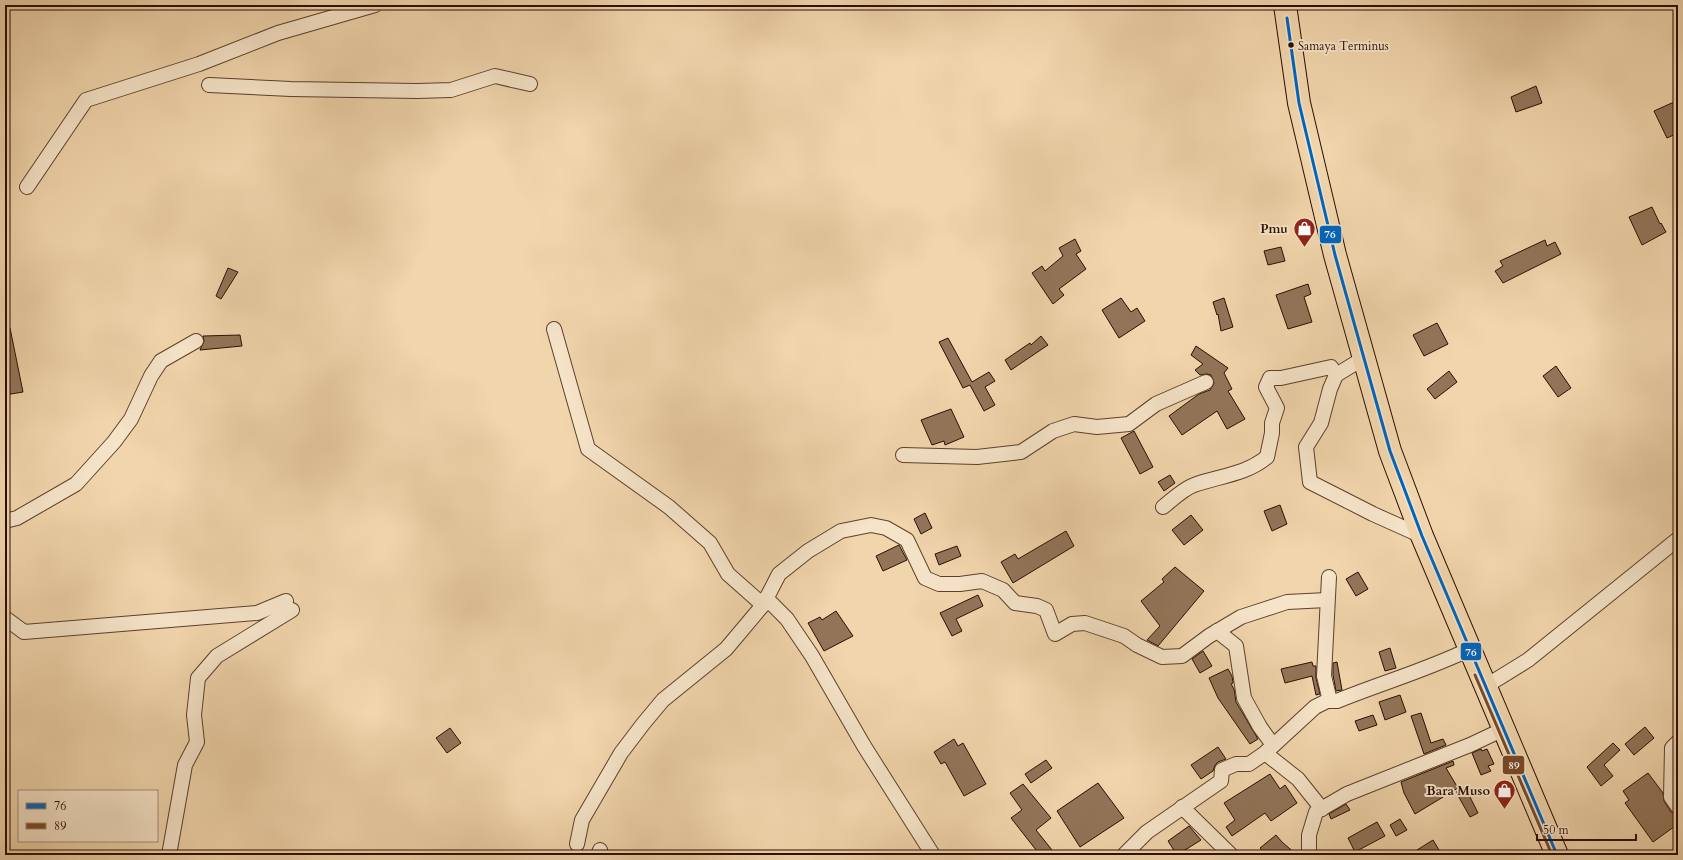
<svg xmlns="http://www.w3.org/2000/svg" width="1683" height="860" viewBox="0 0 1683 860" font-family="Cardo,serif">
<rect width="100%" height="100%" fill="#f1d5ac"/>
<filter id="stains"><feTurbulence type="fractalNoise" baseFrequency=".005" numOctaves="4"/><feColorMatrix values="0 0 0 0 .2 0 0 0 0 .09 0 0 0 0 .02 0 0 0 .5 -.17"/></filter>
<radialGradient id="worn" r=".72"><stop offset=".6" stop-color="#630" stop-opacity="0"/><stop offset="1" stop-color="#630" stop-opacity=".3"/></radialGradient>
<g fill="#927559" stroke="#2b0e00">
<path d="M1536 86 1542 103 1516 112 1511 97Z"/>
<path d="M1674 102 1678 111V133L1667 138 1654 111Z"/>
<path d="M1652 207 1660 224 1661 223 1666 232 1642 245 1629 217Z"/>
<path d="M1075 239 1081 251 1076 254 1086 269 1059 289 1064 295 1053 304 1032 273 1042 266 1045 271 1063 256 1059 248Z"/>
<path d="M1545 240 1547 246 1555 242 1561 254 1503 283 1495 271 1503 266 1500 261Z"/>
<path d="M1281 247 1285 261 1268 265 1264 251Z"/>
<path d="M228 268 238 272 221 299 216 296Z"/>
<path d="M1308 284 1311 294 1304 297 1312 322 1288 329 1276 295Z"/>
<path d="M1121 298 1131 312 1137 308 1145 321 1119 338 1102 310Z"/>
<path d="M1224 298 1233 327 1221 331 1218 314 1217 315 1213 302Z"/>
<path d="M1437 323 1448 344 1424 356 1413 335Z"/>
<path d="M5 328H10L23 392 5 395Z"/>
<path d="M240 335 242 346 200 350 204 341 203 336Z"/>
<path d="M1041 336 1048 345 1011 370 1005 360 1030 343 1031 345Z"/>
<path d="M948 338 972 382 989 372 995 381 985 387 995 405 984 411 970 385 963 388 939 342Z"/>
<path d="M1196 346 1228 368 1224 373 1232 389 1228 391 1245 419 1227 429 1217 411 1182 435 1169 416 1199 394 1210 390 1214 383 1211 375 1207 374 1200 375 1195 370 1203 364 1191 355Z"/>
<path d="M1556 366 1571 388 1558 397 1543 376Z"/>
<path d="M1449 371 1457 382 1435 399 1427 389Z"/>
<path d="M951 409 964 437 945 445 944 441 932 445 921 420Z"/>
<path d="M1134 431 1153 467 1140 474 1121 438Z"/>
<path d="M1170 475 1175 483 1164 491 1158 482Z"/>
<path d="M1280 505 1287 524 1272 531 1264 511Z"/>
<path d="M925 513 932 528 921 534 914 519Z"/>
<path d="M1191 515 1203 530 1184 545 1172 530Z"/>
<path d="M1066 531 1074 546 1013 583 1001 562 1015 554 1018 559Z"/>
<path d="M899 545 907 560 883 571 876 556Z"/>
<path d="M957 546 961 556 939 565 935 554Z"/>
<path d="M1175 567 1204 591 1158 646 1147 640 1160 626 1141 601 1164 582 1162 579Z"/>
<path d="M1358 572 1368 589 1356 596 1346 579Z"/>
<path d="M978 595 983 606 956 619 962 631 952 636 940 613Z"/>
<path d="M836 611 853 636 824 651 808 623 820 617 822 620Z"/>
<path d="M1390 648 1396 668 1385 671 1379 652Z"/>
<path d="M1203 651 1212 666 1200 673 1192 659Z"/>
<path d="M1312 662 1313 666H1316V678L1320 694 1316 695 1312 676 1285 683 1281 669Z"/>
<path d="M1337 662 1342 690 1336 691 1333 675V663Z"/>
<path d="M1228 669 1232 676 1233 683 1231 684 1234 689 1236 702 1258 739 1250 744 1218 698 1209 678Z"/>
<path d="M1400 695 1406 712 1385 720 1379 702Z"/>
<path d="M1421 713 1431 743 1443 739 1446 745 1424 754 1411 716Z"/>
<path d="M1373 715 1377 725 1359 731 1355 721Z"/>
<path d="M1645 727 1654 738 1634 755 1625 744Z"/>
<path d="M450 728 461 743 447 753 436 738Z"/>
<path d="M954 739 958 746 963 743 986 784 964 796 945 762 941 764 934 752Z"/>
<path d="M1613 743 1620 750 1604 765 1613 776 1601 786 1587 767Z"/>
<path d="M1218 747 1226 759 1218 762 1215 765 1213 771 1201 779 1191 765Z"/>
<path d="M1481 749 1482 751 1487 749 1494 764 1488 766 1491 771 1481 775 1472 753Z"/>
<path d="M1046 760 1052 768 1031 783 1025 774Z"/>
<path d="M1453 761 1454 765 1446 768 1458 788 1415 814 1404 793 1401 782Z"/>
<path d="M1648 773 1663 793 1664 801 1671 812 1678 815V824L1653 842 1625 803 1629 800 1623 791Z"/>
<path d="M1270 774 1280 789 1285 785 1297 803 1271 821 1265 813 1232 836 1226 827 1235 820 1224 803Z"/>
<path d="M1098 783 1124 818 1080 847 1057 811Z"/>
<path d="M1023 784 1051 818 1036 830 1056 855H1040L1011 818 1022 810 1010 793Z"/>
<path d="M1465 787 1478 813 1470 817 1456 792Z"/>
<path d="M1346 804 1350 810 1331 819 1329 814Z"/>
<path d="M1400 819 1407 830 1396 836 1390 825Z"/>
<path d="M1377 822 1385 836 1355 852 1348 838Z"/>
<path d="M1189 826 1201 840 1177 855 1168 841Z"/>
<path d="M1276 835 1282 842 1297 855H1266L1260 848Z"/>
<path d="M1433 840 1442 855H1409Z"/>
</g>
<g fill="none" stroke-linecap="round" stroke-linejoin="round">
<defs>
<g id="street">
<path d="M209 85 291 89 417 91 451 90 495 76 530 84"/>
<path d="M27 187 86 100 199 64 278 33 375 5"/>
<path d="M554 329 588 449 669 507 710 543 728 574 763 605"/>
<path d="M1364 358 1336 375 1330 389 1321 423 1306 447 1310 482 1373 514 1422 536"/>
<path d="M903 455 977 457 1021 452 1053 431 1074 424 1097 427 1129 424 1156 404 1206 382"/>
<path d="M1163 507C1172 500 1183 489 1194 485 1219 476 1245 475 1267 457L1272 433V423L1277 408 1266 387 1270 378H1281L1331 367 1336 375"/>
<path d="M5 521 17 518 76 484 114 442 131 419 151 376 161 361 196 341"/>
<path d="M1329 577 1324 676 1330 701"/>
<path d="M766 598 787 619 812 656 864 746 933 855"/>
<path d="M5 618 24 632 257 613 286 601"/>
<path d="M1217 631 1236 646 1244 698 1260 727 1273 745"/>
<path d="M1486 686 1528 660 1678 539"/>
<path d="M1678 742 1672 748 1671 797 1678 807"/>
<path d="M1265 753 1298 779 1322 809"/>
<path d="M1182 807 1231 855"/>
<path d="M577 844 582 820 621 753 643 724 663 700 726 649 763 605 779 574 808 551 841 531 871 525 886 528 907 540 925 578 939 584H960L982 581 1003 590 1015 603 1037 606 1046 610 1055 634 1072 624 1085 623 1124 636 1137 645 1162 657 1182 656 1209 636 1241 617 1287 602 1327 600"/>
<path d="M169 855 185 765 197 742 194 715 198 678 217 656 292 610"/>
<path d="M598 855 600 850"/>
<path d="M1124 855 1147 832 1221 781 1222 770 1236 764H1249L1265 753 1315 707 1327 701H1337C1381 683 1427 670 1470 649"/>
<path d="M1309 855V835L1316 812 1347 794 1470 745 1504 729"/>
</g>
<path id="primary" d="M1285 5 1299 103 1335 255 1390 451 1422 536 1557 855"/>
</defs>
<use href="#street" stroke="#5c402b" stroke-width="16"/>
<use href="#primary" stroke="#2b0e00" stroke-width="24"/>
<use href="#street" stroke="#f6e4c9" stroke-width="14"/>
<use href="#primary" stroke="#f1d5ac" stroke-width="22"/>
<defs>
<path id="bus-1" d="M1287 18 1299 103 1335 255 1390 451 1422 536 1557 855"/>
<path id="bus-2" d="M1475 675 1552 855"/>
</defs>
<use href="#bus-1" stroke="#f6e4c9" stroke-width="6"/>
<use href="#bus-2" stroke="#f6e4c9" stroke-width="6"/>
<use href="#bus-1" stroke="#0065bd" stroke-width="3"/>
<use href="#bus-2" stroke="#7a4b2a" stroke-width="3"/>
</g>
<defs>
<symbol id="shop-pin" viewBox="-11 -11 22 30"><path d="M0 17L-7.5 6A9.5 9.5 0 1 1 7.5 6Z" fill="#8f2418" stroke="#f6e4c9"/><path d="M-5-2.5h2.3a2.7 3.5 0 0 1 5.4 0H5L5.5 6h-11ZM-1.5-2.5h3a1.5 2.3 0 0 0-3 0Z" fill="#fff"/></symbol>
</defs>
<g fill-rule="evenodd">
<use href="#shop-pin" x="1292" y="216" width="25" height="34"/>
<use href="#shop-pin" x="1492" y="778" width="25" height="34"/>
</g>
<circle fill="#2b0e00" stroke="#f6e4c9" stroke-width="1.5" cx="1291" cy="45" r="3.5"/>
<g text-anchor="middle" stroke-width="4" stroke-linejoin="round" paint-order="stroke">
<g font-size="12" fill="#2b0e00" stroke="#f6e4c9" text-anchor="start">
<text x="1298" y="50">Samaya Terminus</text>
</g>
<g font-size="13" font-weight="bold" fill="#2b0e00" stroke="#f6e4c9" text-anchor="end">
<text x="1288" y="233">Pmu</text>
<text x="1490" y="795">Bara Muso</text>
</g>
</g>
<g stroke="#f6e4c9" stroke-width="1.5">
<rect x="1319" y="225" width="23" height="19" rx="4" fill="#0065bd"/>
<rect x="1460" y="642" width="22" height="19" rx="4" fill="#0065bd"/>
<rect x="1502" y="755" width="23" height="20" rx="4" fill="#7a4b2a"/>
</g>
<g font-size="11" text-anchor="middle" font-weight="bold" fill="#fff">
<text x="1330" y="238">76</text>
<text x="1471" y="656">76</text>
<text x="1514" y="769">89</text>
</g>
<rect width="1683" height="860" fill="none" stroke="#f1d5ac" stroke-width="20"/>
<rect x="6" y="6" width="1671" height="848" fill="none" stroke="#2b0e00" stroke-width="2"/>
<rect x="10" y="10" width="1663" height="840" fill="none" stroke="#2b0e00"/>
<rect x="18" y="790" width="140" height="52" fill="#f6e4c9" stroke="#a58e79"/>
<rect x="26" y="803" width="20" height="6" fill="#0065bd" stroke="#a58e79"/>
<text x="54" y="810" font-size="12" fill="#2b0e00">76</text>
<rect x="26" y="823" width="20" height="6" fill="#7a4b2a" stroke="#a58e79"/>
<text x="54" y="830" font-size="12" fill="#2b0e00">89</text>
<path d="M1537 834v6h99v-6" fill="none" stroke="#2b0e00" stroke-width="2"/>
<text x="1543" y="834" font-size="12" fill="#2b0e00" stroke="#f6e4c9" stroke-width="3" paint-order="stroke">50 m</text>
<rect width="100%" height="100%" filter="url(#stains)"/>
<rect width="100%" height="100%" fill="url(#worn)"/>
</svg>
